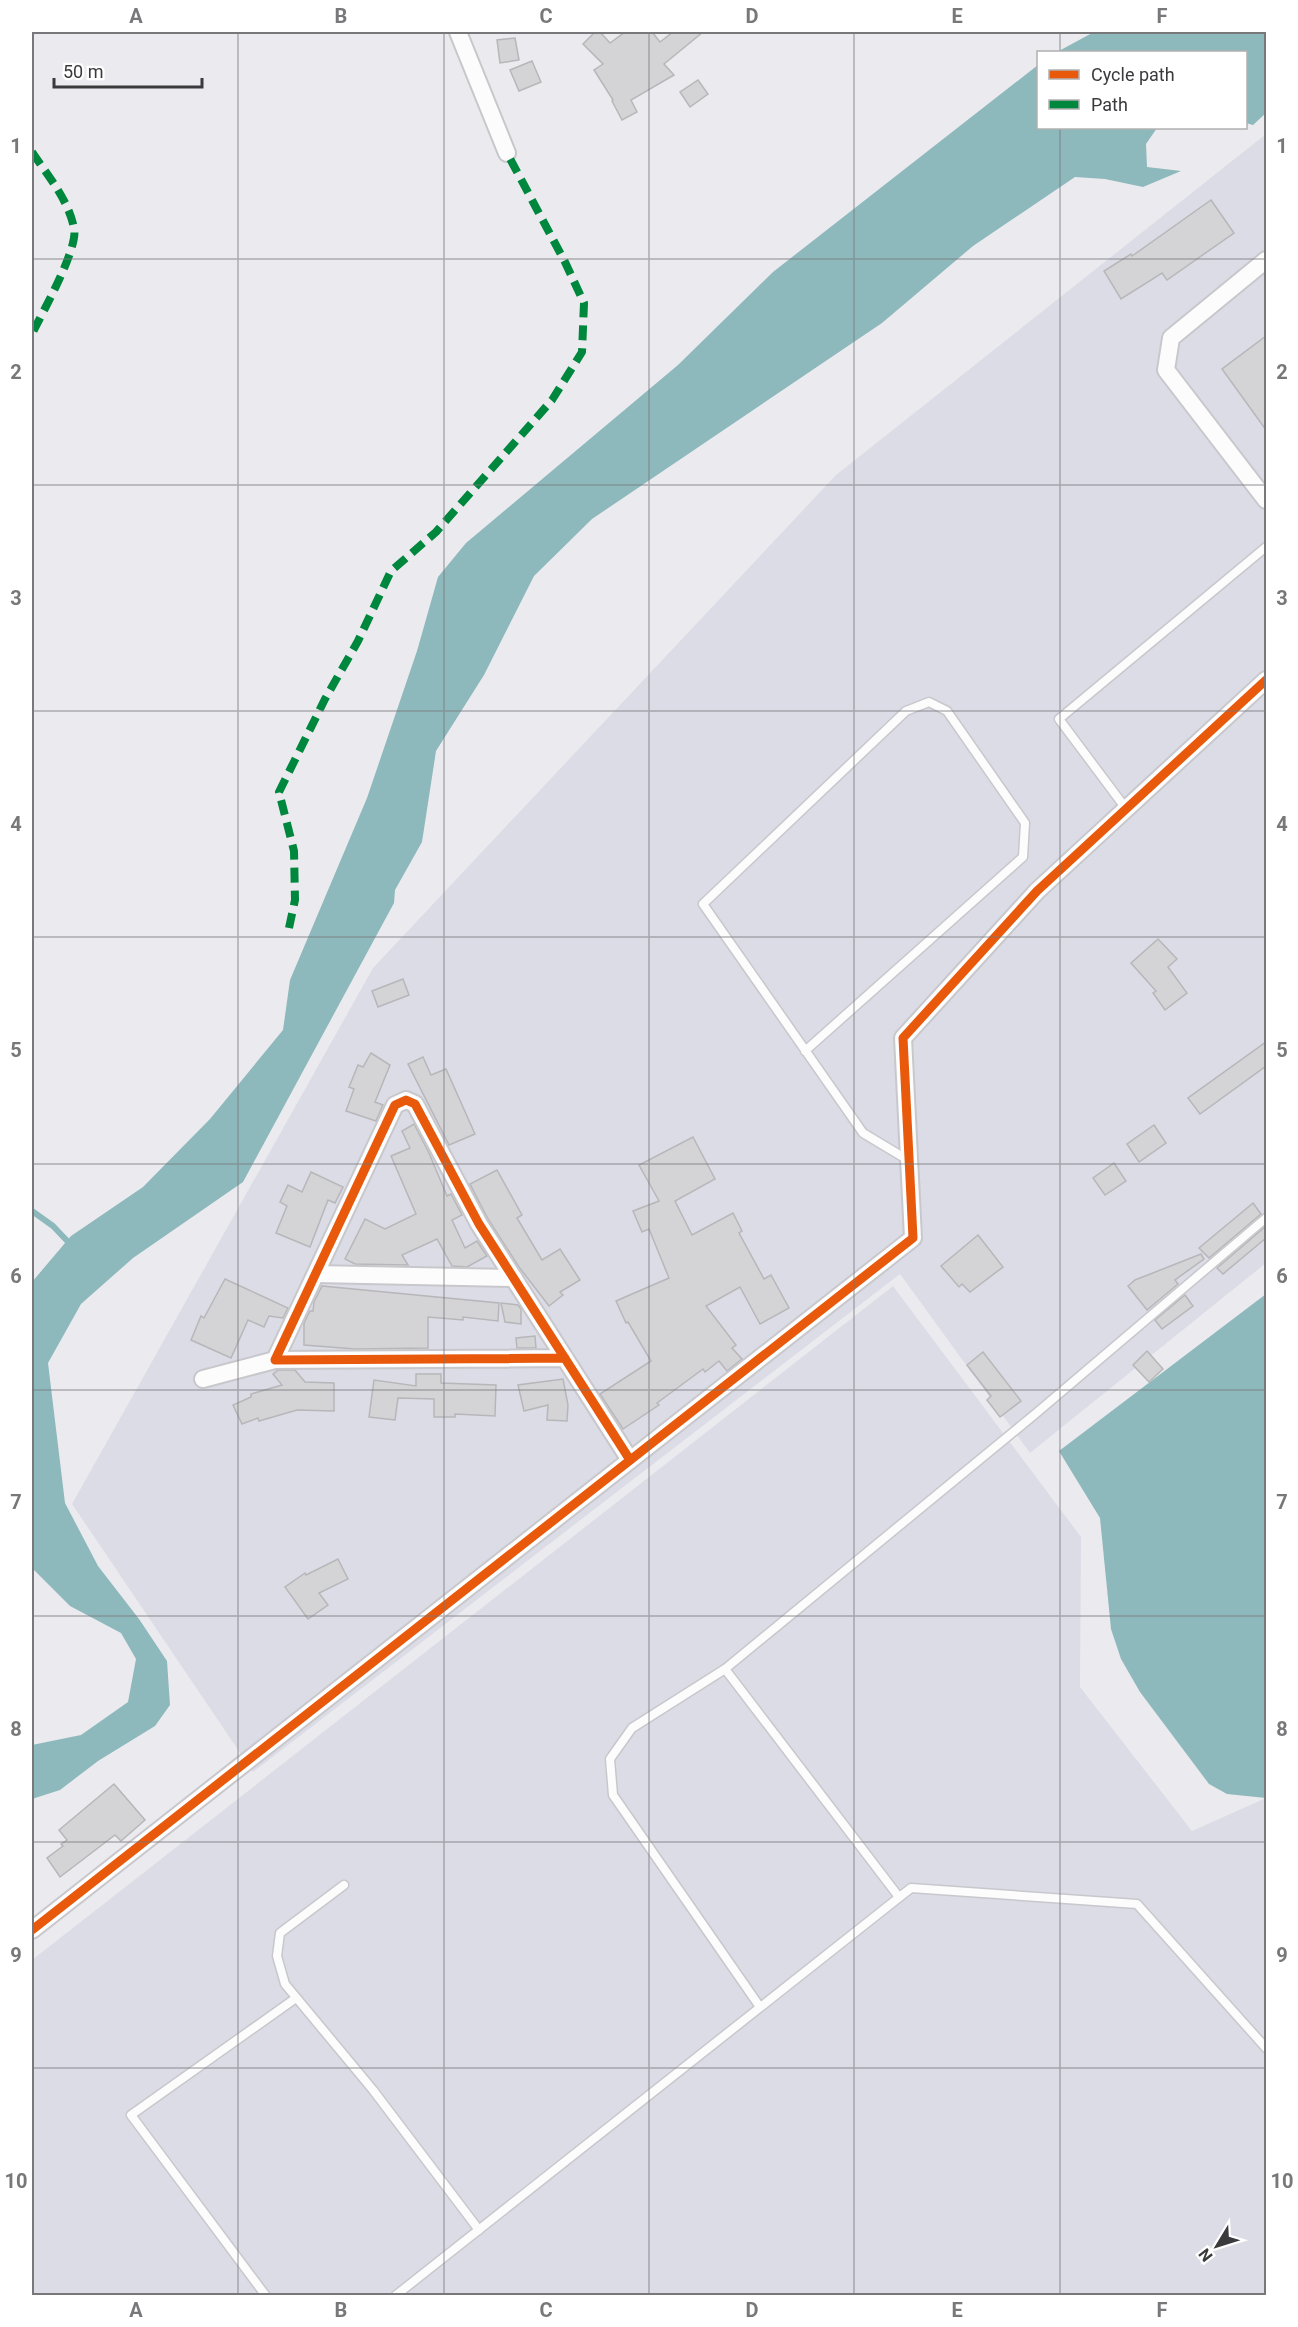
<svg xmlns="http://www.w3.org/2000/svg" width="1298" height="2327" viewBox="0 0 1298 2327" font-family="Roboto,sans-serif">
<rect width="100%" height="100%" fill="#ebebef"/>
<g fill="#dbdce6">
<path d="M1266 134V1263L1030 1453 900 1274 253 1772 72 1504 373 968 836 475Z"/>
<path d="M893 1286 1081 1537 1080 1687 1192 1831 1266 1798V2295L32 2296V1960Z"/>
</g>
<g fill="#8db8bc">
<path d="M1094 32H1266V113L1253 125 1246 123V52H1057Z"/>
<path d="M1038 65V128H1157L1146 144 1147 167 1181 171 1143 187 1105 179 1075 177 973 246 882 323 592 519 534 576 484 675 436 751 422 842 395 890 394 903 243 1182 133 1258 81 1304 48 1363 65 1503 98 1566 139 1619 167 1661 170 1705 155 1726 98 1761 60 1790 32 1799V1745L81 1735 128 1702 136 1659 121 1633 70 1606 32 1568V1282L71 1236 143 1187 210 1119 283 1030 290 980 367 798 417 651 438 577 466 543 678 365 773 272Z"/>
<path d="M1266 1294V1798L1227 1794 1209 1784 1140 1692 1121 1659 1111 1629 1100 1518 1059 1451Z"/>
</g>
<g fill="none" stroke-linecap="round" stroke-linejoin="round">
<path stroke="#8db8bc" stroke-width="6" d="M32 1211 53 1226 72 1246"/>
</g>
<g fill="#d4d4d7" stroke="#b7b7ba" stroke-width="1.5">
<path d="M595 32H600L610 43 625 32H652L660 42 673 32H703L664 64 674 75 631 100 637 112 622 120 612 101 613 100 594 70 603 64 583 44Z"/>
<path d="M515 38 519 60 500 63 497 40Z"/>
<path d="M532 61 541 82 519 91 510 70Z"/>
<path d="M698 80 708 94 690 107 680 92Z"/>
<path d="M1211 200 1234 233 1167 280 1162 273 1121 299 1104 271 1131 254 1132 256Z"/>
<path d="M1266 336V430L1222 369Z"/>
<path d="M1158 939 1177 959 1168 967 1187 993 1165 1010 1153 993 1156 991 1131 963Z"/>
<path d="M403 979 409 995 378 1007 372 991Z"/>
<path d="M1266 1042V1066L1200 1114 1188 1098Z"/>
<path d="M371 1053 390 1065 375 1102 383 1105 376 1121 346 1111 354 1089 349 1087 358 1065 363 1067Z"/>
<path d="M423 1057 431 1075 446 1069 475 1134 449 1145 408 1064Z"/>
<path d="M414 1124 429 1153 447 1196 451 1194 462 1215 452 1220 465 1248 477 1241 487 1256 467 1267 452 1266 437 1239 402 1255 408 1265 355 1264 345 1259 365 1219 385 1229 416 1214 391 1156 410 1148 402 1131Z"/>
<path d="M1154 1125 1166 1143 1139 1162 1127 1144Z"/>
<path d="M693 1137 715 1179 675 1201 692 1235 733 1213 742 1231 739 1233 764 1279 771 1275 789 1308 760 1324 740 1287 706 1306 736 1345 732 1348 742 1359 727 1371 719 1361 705 1372 703 1369 657 1403 659 1405 623 1429 600 1394 651 1361 628 1322 626 1323 616 1301 669 1278 649 1229 642 1232 633 1211 659 1201 639 1165Z"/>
<path d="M1114 1163 1126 1181 1105 1195 1093 1178Z"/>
<path d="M497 1170 522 1215 517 1218 542 1260 560 1249 580 1280 560 1292 563 1295 549 1306 519 1267 488 1219 470 1184Z"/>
<path d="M311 1172 343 1187 335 1203 328 1200 310 1247 276 1233 287 1206 280 1202 288 1185 302 1192Z"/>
<path d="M1253 1203 1261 1214 1209 1258 1199 1248Z"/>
<path d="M1266 1226V1238L1223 1274 1217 1268Z"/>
<path d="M978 1235 1003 1267 970 1292 962 1284 959 1287 941 1266Z"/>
<path d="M1201 1254 1204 1259 1175 1280 1178 1284 1147 1310 1128 1286 1135 1280Z"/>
<path d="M225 1279 288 1308 283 1318 269 1316 264 1327 248 1320 231 1358 191 1340 201 1316 204 1318Z"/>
<path d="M322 1286 499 1303 498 1321 463 1317V1320L428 1317V1348L355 1349 304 1345V1323L310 1311H313L314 1302Z"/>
<path d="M1185 1295 1193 1306 1162 1329 1155 1320Z"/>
<path d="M501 1303 518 1305 521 1309V1324L505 1322Z"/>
<path d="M535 1336 536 1348H517L516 1338Z"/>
<path d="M1147 1351 1163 1369 1149 1382 1133 1365Z"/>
<path d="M983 1352 1021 1401 1000 1417 987 1400 991 1396 967 1365Z"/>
<path d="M278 1370H295L305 1382 334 1383V1411L297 1410 259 1421 258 1418 242 1424 233 1405 251 1397V1394L282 1385 273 1374Z"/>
<path d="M416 1374H441V1383L496 1385 495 1416 455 1414V1417H434V1399L398 1398 395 1420 369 1417 374 1380 416 1386Z"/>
<path d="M563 1379 568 1405 567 1421 547 1420 548 1405 524 1411 518 1385Z"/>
<path d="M338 1559 348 1579 319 1593 328 1605 308 1619 285 1587 305 1573 306 1575Z"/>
<path d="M114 1784 145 1820 121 1841 115 1835 60 1877 47 1858 63 1846 61 1844 67 1840 59 1830Z"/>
</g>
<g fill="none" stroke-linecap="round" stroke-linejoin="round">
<defs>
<g id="lane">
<path d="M1127 810 1059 719 1266 547"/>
<path d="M805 1051 1023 857 1025 823 947 711 929 702 906 711 703 904 863 1133 908 1160"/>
<path d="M725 1669 632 1728 610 1759 613 1795 760 2007"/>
<path d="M344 1885 280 1933 277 1956 285 1984 373 2090 479 2230"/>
<path d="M899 1897 725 1669 1034 1415 1266 1218"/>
<path d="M266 2296 131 2115 296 1998"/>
<path d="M395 2296 911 1888 1137 1904 1266 2048"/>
</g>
<g id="street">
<path d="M458 32 507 153"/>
<path d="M1266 260 1171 338 1166 370 1266 500"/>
<path d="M316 1274 514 1278"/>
<path d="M565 1358 275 1360 395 1105 406 1100 415 1104 479 1224 630 1460"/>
<path d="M203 1379 275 1360"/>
<path d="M32 1930 913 1238 903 1038 1037 891 1266 680"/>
</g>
</defs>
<use href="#lane" stroke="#c8c8cc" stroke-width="11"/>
<use href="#street" stroke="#c8c8cc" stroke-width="20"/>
<use href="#lane" stroke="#fcfcfd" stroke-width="8"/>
<use href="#street" stroke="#fcfcfd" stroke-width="16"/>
<g stroke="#00873e" stroke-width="8" stroke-dasharray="15 8" stroke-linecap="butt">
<path d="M32 152C48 176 68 199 74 228 79 248 42 313 32 334"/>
<path d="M289 928 295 900 294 851 279 792 325 699 358 641 391 571 436 532 552 400 582 352 584 303 565 262 507 153"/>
</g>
<defs>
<g id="cycleway">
<path d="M565 1358 275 1360 395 1105 406 1100 415 1104 479 1224 630 1460"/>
<path d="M32 1930 913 1238 903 1038 1037 891 1266 680"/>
</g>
</defs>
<use href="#cycleway" stroke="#fff" stroke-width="13"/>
<use href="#cycleway" stroke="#e8590c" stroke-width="9"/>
</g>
<path fill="none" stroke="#78787b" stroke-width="1.5" stroke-opacity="0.55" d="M238 32V2296M444 32V2296M649 32V2296M854 32V2296M1060 32V52M1060 128V2296M32 259H1266M32 485H1266M32 711H1266M32 937H1266M32 1164H1266M32 1390H1266M32 1616H1266M32 1842H1266M32 2068H1266"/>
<rect width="1298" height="2327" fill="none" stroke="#ffffff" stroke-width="66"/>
<rect x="1037" y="51" width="210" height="78" fill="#ffffff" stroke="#b0b0b1" stroke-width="1.5"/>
<rect x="1049" y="70" width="30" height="9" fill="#e8590c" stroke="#b0b0b1" stroke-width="1.5"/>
<text x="1091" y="81" font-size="18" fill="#3a3a3d">Cycle path</text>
<rect x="1049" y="100" width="30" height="9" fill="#00873e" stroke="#b0b0b1" stroke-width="1.5"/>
<text x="1091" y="111" font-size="18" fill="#3a3a3d">Path</text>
<g transform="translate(1217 2246) rotate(232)" stroke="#ffffff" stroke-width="4.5" paint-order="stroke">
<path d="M0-4.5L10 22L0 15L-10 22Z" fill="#3a3a3d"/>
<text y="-9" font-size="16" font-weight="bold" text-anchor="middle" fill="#3a3a3d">N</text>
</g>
<path d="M54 78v9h148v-9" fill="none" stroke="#3a3a3d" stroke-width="3"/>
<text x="63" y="78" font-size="18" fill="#3a3a3d" stroke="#ffffff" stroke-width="4.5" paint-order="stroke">50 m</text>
<rect x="33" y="33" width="1232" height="2261" fill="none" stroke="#78787b" stroke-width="2"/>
<g font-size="20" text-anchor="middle" font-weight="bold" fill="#78787b">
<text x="136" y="23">A</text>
<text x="341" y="23">B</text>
<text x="546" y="23">C</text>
<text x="752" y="23">D</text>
<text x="957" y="23">E</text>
<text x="1162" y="23">F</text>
<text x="16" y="153">1</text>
<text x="1282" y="153">1</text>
<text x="16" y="379">2</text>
<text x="1282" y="379">2</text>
<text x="16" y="605">3</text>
<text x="1282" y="605">3</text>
<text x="16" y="831">4</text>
<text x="1282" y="831">4</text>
<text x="16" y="1057">5</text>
<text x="1282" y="1057">5</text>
<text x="16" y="1283">6</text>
<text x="1282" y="1283">6</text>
<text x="16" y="1509">7</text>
<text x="1282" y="1509">7</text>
<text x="16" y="1736">8</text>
<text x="1282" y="1736">8</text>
<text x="16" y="1962">9</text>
<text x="1282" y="1962">9</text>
<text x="16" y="2188">10</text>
<text x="1282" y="2188">10</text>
<text x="136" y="2317">A</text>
<text x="341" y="2317">B</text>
<text x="546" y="2317">C</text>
<text x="752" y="2317">D</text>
<text x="957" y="2317">E</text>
<text x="1162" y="2317">F</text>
</g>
</svg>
